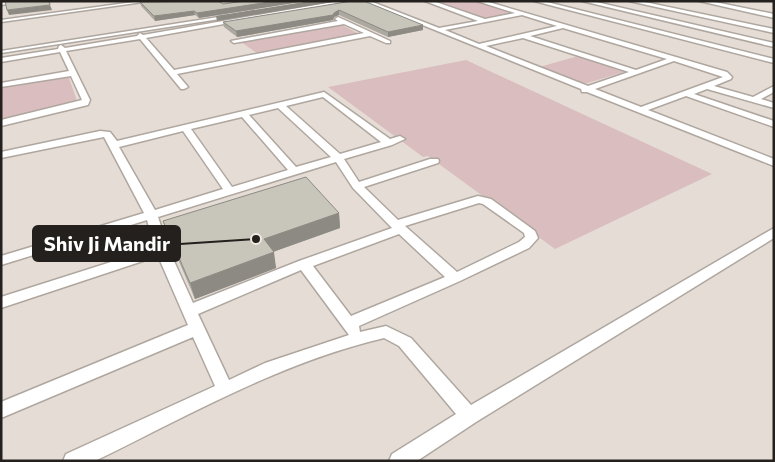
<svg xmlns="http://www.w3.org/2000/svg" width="775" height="462" viewBox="0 0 775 462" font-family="Commissioner,sans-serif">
<rect width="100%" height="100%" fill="#e5ddd5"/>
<g fill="#dabdbe">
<path d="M431 1H473L516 13 484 20Z"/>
<path d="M340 24 361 35 258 54 241 42Z"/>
<path d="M578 56 624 72 581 85 536 68Z"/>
<path d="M466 60 712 174 555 249 428 156 423 157 328 87Z"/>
<path d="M68 75 78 104 1 120V87Z"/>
</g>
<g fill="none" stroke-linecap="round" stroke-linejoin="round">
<defs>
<g id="lane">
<path d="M16 1H25L1 5V3Z"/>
<path d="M141 1H150L1 22V20Z"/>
<path d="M225 16 226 18 1 53V51Z"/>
</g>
<g id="street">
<path d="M338 1H351L146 38 174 70 364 33 344 24 234 43 231 41 338 21 335 19 338 17 390 41V43H386L370 36 177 74 188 87 184 89H181L140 39 66 51 90 100 88 105 1 126V120L82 100 71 76 1 87V83L69 71 60 52 1 62V58L58 49 59 46 61 45 65 48 137 36 140 33 143 35Z"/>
<path d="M363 1H370L439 28 478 21 425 1H433L485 19 515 13 477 1H485L727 72 732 77 731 79 714 86 753 97 774 86V92L761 99 774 103V108L707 89 694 94 774 121V127L686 96 648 110 774 159V166L587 92H582L581 89ZM522 15 557 26 479 44 445 30ZM563 28 667 59 636 70 530 36ZM523 38 629 72 588 86 486 46ZM674 61 723 77 641 107 595 89Z"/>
<path d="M534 1H543L774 59V63Z"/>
<path d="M582 1H592L774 43V47Z"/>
<path d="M629 1H640L774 29V33Z"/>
<path d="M699 1H710L774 14V18Z"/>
<path d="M324 92 390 139 400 136 405 139 392 145 344 159 359 182 430 159H438L439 161 438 163 364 187 398 220 478 196 491 199 535 231 538 238 529 248 460 281 359 326 360 332 386 326 411 338 471 405 774 228V238L476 422 417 461H389L392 454 456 414 399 346 384 338C282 362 189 415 95 461H63L66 454 215 386 193 337 1 418V402L188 325 158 256 1 308V297L155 248 147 220 1 265V256L144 213 104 137 1 158V152L100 131 110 132 117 141ZM323 97 381 142 340 154 286 106ZM278 108 331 157 296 167 249 115ZM242 117 288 170 232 187 191 129ZM183 131 223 189 155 210 119 147ZM336 162 353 188 392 228 299 261 193 303 169 250 158 217ZM479 203 483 204 524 233 525 237 519 242 457 272 405 226ZM399 234 445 277 351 316 313 266ZM301 270 349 335 265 363 229 380 198 314Z"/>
</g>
</defs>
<use href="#lane" stroke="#afa79f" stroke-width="3"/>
<use href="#street" stroke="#afa79f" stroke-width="3"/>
<use href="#lane" fill="#fff" fill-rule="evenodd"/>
<use href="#street" fill="#fff" fill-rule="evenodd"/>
</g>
<g fill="#aca9a1">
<path d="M245 1H306L199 18 195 15 155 21 141 6 140 2 223 4Z"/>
<path d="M352 1 423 30 388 37 339 15 334 17 333 20 237 37 224 27 223 22Z"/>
<path d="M339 213 340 228 273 252 276 268 195 299 168 236 163 221Z"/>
</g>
<g fill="#8c8a83">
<path d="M276 1H306L199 18 197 13Z"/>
<path d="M310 1H339L217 21 216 16Z"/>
<path d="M50 5 52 10 9 15 7 10Z"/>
<path d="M339 10V15L334 17 333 20 237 37 236 31 334 13Z"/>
<path d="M194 11 195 15 155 21 154 16Z"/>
<path d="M423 25V30L388 37V32Z"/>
<path d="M339 213 340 228 267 254 264 239Z"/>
<path d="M274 252 276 268 195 299 190 283Z"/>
</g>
<g fill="#c8c5bb" stroke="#8c8a83">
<path d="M5 1H49L50 5 7 10Z"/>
<path d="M218 1 223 4 245 1H276L197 13 194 11 154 16 140 2Z"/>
<path d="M352 1H364L423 25 388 32 339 10 334 13 333 15 236 31 223 22Z"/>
<path d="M306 177 339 213 264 239 274 252 190 283 163 221Z"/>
</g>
<path fill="none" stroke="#23201d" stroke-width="2" d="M256 239L180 244"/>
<circle fill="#23201d" stroke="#f3eae2" stroke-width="2" cx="256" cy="239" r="5"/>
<rect fill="#23201d" stroke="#23201d" stroke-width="2" x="33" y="226" width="147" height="35" rx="5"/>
<g font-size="20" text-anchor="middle" font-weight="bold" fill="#fff">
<text x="107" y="251">Shiv Ji Mandir</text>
</g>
<rect width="775" height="462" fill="none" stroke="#23201d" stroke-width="5"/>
</svg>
